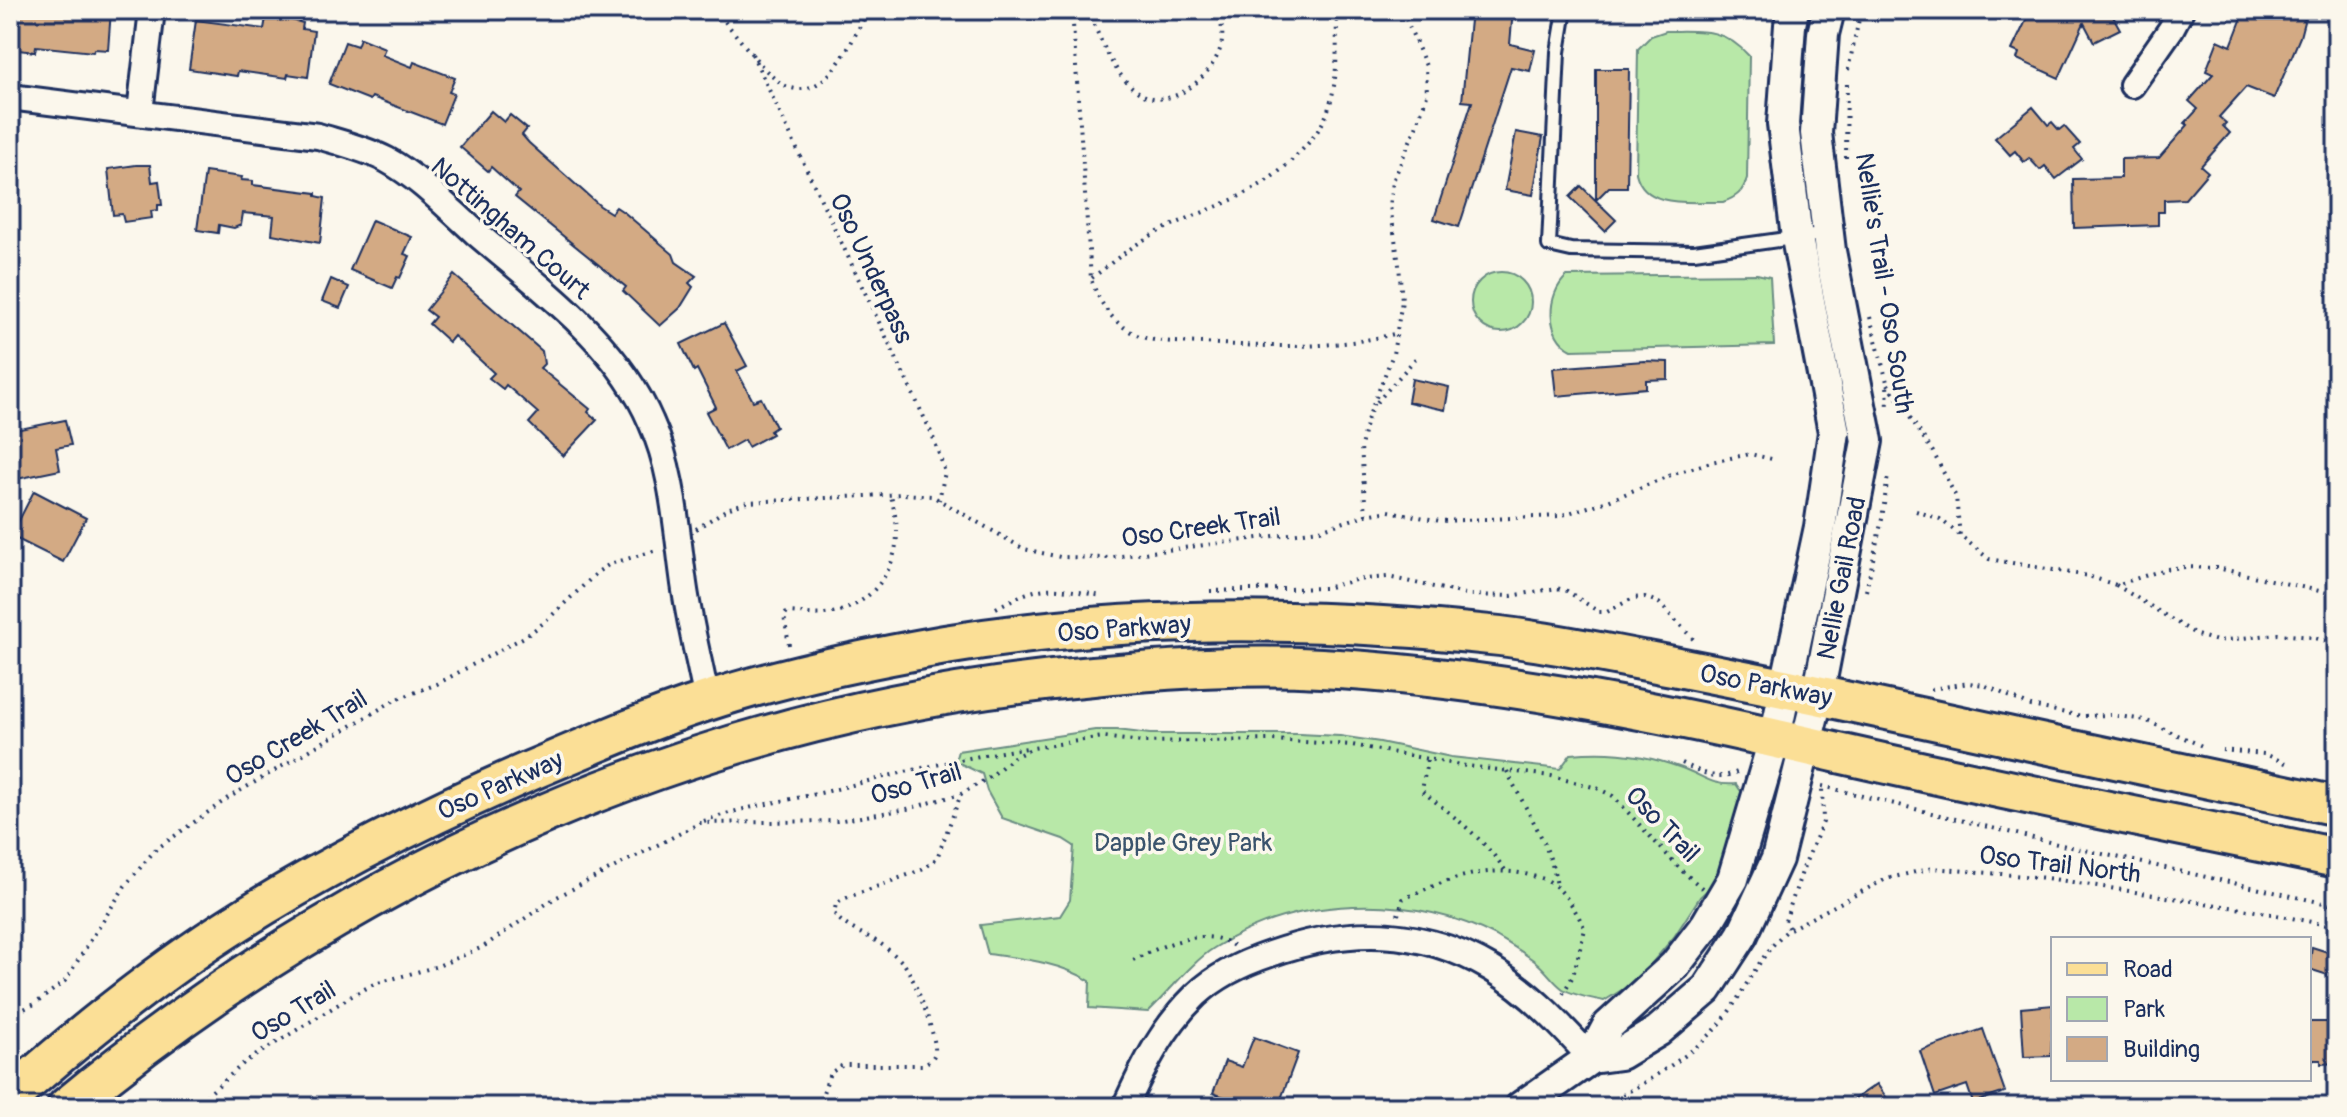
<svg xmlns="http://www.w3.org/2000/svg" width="2347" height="1117" viewBox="0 0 2347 1117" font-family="Pangolin,sans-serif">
<rect width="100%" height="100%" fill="#fbf7ec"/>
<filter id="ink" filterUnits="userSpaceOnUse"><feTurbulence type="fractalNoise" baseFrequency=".0125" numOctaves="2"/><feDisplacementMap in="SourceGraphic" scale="16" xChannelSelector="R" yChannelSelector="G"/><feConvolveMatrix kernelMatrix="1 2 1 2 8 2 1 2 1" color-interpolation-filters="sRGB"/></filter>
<g filter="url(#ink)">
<g fill="#b8e8a8" stroke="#6a8c83" stroke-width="2">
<path d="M1666 31C1702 31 1723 27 1749 56L1747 178C1743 192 1737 197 1723 202 1692 201 1645 210 1636 173L1638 49 1651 36Z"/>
<circle cx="1501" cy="302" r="30"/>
<path d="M1757 274 1770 277 1774 345 1572 350C1545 337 1546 294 1567 276Z"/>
<path d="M1095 730H1117L1150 734H1299L1340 736 1380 742 1451 757 1560 769 1571 754C1610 750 1645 754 1682 768 1704 776 1711 786 1736 784L1740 790 1747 792 1739 833 1714 884 1700 897 1674 937 1652 963 1628 986 1604 1001C1591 998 1575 996 1563 989 1553 982 1546 970 1537 963 1525 953 1509 944 1496 936 1410 892 1295 896 1214 948 1193 961 1167 994 1148 1012L1089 1008 1090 981C1059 962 1024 959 988 954L980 925 1060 916 1070 900 1074 846 1063 839 1002 818 987 791 982 774 955 761 958 751Z"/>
</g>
<g fill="#d3aa84" stroke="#1b2f5e" stroke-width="2">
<path d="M10 10H111L108 50 94 49 93 52 36 46 35 52 10 49Z"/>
<path d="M1471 10H1513L1510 44 1535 50 1530 71 1511 67 1459 227 1434 219 1472 102 1462 101Z"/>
<path d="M2031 10H2040L2053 16 2061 10H2091L2100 16 2110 11 2120 29 2094 42 2084 23 2059 78 2017 59 2019 53 2012 50Z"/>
<path d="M2245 10H2307L2300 37 2274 98 2246 87 2219 117 2226 123 2223 126 2230 133 2201 166 2208 172 2185 199 2164 200V212H2158V225L2074 228 2073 179 2121 178V159L2159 158 2188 125 2185 123 2198 109 2189 101 2213 74 2206 71 2218 40 2231 46Z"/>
<path d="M280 17 303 23 302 29 314 31 308 77 288 74 287 78 238 71 237 76 189 69 196 20 264 29 266 18 280 20Z"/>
<path d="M360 38 385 48 382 55 412 67 414 62 455 78 449 92 454 94 442 124 372 97 370 100 329 84 345 42 357 46Z"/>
<path d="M1596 69H1629L1627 187H1609L1596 200Z"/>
<path d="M2033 107 2048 125 2052 122 2059 130 2064 126 2080 144 2074 149 2082 159 2056 179 2045 166 2040 170 2029 158 2024 162 2015 151 2010 155 1995 138Z"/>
<path d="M491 111 504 122 510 115 527 129 522 135 529 143 600 206 611 213 616 207 625 213 673 254 676 262 696 276 689 283 693 287 680 308 660 326 623 291 626 287 515 197 519 192 491 167 488 171 460 147Z"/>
<path d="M1516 132 1543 137 1533 195 1505 190Z"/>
<path d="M136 165H150L152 182 159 181 162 205H158V210L151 211 152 218 124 222 122 214 113 215 108 169Z"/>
<path d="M205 172 242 177 241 180 253 181V185L316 193V196L325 198 320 243 272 234 274 216 243 213 241 225 234 228 219 225 218 233 197 230Z"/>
<path d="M1581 186 1616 220 1605 231 1570 197Z"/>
<path d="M372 220 412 237 404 254 410 256 400 278 397 277 392 288 350 270Z"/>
<path d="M454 275 542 351 544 364 540 368 590 409 588 412 597 420 563 456 529 423 538 413 506 385 503 389 489 378 494 373 454 336 449 342 429 324 435 317 426 310Z"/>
<path d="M331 279 349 287 340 308 322 301Z"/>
<path d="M724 323 747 366 737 371 753 401 761 398 776 427 770 431 772 434 748 447 744 440 726 450 706 412 716 407 697 369 694 371 681 344Z"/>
<path d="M1644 361 1668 362V379L1646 380V388L1556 396 1553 368Z"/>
<path d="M1412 379 1449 387 1445 410 1408 402Z"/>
<path d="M65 420 71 445 56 448 60 470 12 480 10 431Z"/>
<path d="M34 491 86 518 63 562 11 536Z"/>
<path d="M2312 947 2337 955V978L2309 969Z"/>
<path d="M2053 1005 2051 1056 2024 1057 2021 1008Z"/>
<path d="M2309 1022H2337V1063L2321 1064V1060H2309Z"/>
<path d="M1983 1029 2005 1092 1973 1103 1967 1085 1935 1096 1920 1051Z"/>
<path d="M1254 1037 1298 1053 1278 1107H1252L1213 1093 1225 1061 1242 1067Z"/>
<path d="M1877 1084 1893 1107H1843Z"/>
</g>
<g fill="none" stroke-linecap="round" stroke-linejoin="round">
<defs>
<path id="service" d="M1565 10 1558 52 1549 245 1571 250 1694 252 1828 233"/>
<g id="minor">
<path d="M2132 85 2171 29 2181 10"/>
<path d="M10 97 318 136C341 143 366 149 387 160 420 178 448 208 476 233 540 288 617 342 651 422 673 470 676 525 683 576 688 618 699 659 707 701"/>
<path d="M140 112 152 10"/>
<path d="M1125 1107C1144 1065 1163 1027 1196 995 1217 975 1243 963 1270 954 1346 927 1420 926 1492 969 1531 993 1561 1025 1591 1058"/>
</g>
<g id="tertiary">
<path d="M1591 1058 1608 1026 1675 965 1706 925 1733 879 1775 737 1820 527 1834 432 1797 238 1783 124 1790 25 1793 10"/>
<path d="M1521 1107 1591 1058 1620 1054 1658 1031 1707 989 1742 935 1777 859 1818 695 1867 441 1830 251 1816 133 1823 34 1829 10"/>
</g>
<g id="primary">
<path d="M10 1097C78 1037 149 979 225 930 322 867 426 816 532 770 589 746 646 721 704 702 782 676 865 659 945 645 1128 614 1317 616 1500 636 1549 642 1598 652 1647 661 1703 672 1760 683 1817 695 1990 733 2164 769 2337 806"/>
<path d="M67 1107C361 863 712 709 1093 676 1169 669 1245 664 1321 668 1485 677 1648 709 1808 746 1983 787 2161 821 2337 858"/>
</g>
</defs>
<use href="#service" stroke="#1b2f5e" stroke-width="18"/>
<use href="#minor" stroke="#1b2f5e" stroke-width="30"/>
<use href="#tertiary" stroke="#1b2f5e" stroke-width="36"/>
<use href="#primary" stroke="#1b2f5e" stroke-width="44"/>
<g stroke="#1b2f5e" stroke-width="4" stroke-dasharray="2 6" stroke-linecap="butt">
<path d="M714 10C727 23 738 38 750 52 759 63 773 80 786 86 827 104 853 38 868 10"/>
<path d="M1072 10 1091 279C1100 305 1115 327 1142 337 1160 343 1183 342 1203 343 1269 347 1333 350 1398 333"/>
<path d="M1088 10C1100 38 1113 76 1140 93 1170 112 1208 79 1219 52 1225 38 1222 24 1217 10"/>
<path d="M752 54 932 434 945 472 939 500"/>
<path d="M1848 70 1861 10"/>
<path d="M1846 158 1847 79"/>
<path d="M1092 278C1114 261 1136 242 1162 230 1216 204 1256 198 1299 153 1312 140 1324 125 1329 107 1339 77 1336 41 1337 10"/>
<path d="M1870 317 1887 382 1888 410"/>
<path d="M1888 384 1933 452 1956 497 1960 536"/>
<path d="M1377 402 1416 358"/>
<path d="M1916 511 1940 519 1989 559 2088 576 2116 585 2166 569 2185 567 2217 568 2337 595"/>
<path d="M1366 515 1361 447 1366 423 1393 354 1402 301 1399 265 1390 206 1393 181 1416 127 1427 95 1426 66 1402 10"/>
<path d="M696 529 727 509 747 502 904 494 932 496 1024 549 1060 557 1106 558 1320 530 1366 515 1389 511 1440 521 1559 516 1608 501 1671 475 1711 462 1750 454 1776 460"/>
<path d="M2116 585 2197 635 2217 641 2278 634 2311 637 2337 644"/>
<path d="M1210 591 1325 588 1355 580 1388 577 1470 595 1511 596 1557 588 1567 591 1599 612H1607L1633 598 1645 597 1659 603 1694 640"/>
<path d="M1866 591 1882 519 1888 475"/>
<path d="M996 608C1044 582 1050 587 1102 596"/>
<path d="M789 645 784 616 787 612C800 612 812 616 825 614 866 610 897 574 897 532 897 520 893 507 891 495"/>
<path d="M1931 689 1969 683 1984 685 2031 706 2061 712 2082 716 2111 715 2145 720 2202 746"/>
<path d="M2222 750 2265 754 2290 765"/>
<path d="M1427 760 1422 791C1453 816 1482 837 1505 870"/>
<path d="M1682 763C1703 773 1717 782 1739 771"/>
<path d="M1507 771C1525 810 1550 842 1557 886"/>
<path d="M1822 786 2053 843 2337 906"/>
<path d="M704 821C745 806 787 801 829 791 895 774 959 758 1027 748"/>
<path d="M1398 915 1403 899C1445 880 1490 862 1536 877 1542 878 1548 880 1553 884 1568 896 1577 913 1585 929L1573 976 1561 997"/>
<path d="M1790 929 1886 879 1932 868 2047 878 2261 912 2337 927"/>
<path d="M1133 960C1162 946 1205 924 1235 947"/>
<path d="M10 1015 35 1004 65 981 125 886 155 850 228 798 395 700 437 684 526 636 546 621 599 571 610 564 657 550"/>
<path d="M194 1107 245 1062 355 994 374 984 438 966 483 947 555 898 700 823 837 821 907 809 961 794 990 777 1012 758 1033 748 1103 737 1141 742 1273 740 1352 745 1466 766 1551 776 1597 788 1613 796 1681 870 1702 888"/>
<path d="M818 1107 830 1073 843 1065H922C928 1062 934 1059 935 1052 937 1036 914 977 904 964 899 958 891 952 885 947 870 935 844 929 834 913L836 904 846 898 924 869 937 858 961 794"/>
<path d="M1602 1107C1638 1086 1699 1053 1723 1020 1746 990 1760 953 1789 929L1785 921 1804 866 1823 822 1822 787"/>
</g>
<use href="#service" stroke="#fbf7ec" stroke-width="12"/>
<use href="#minor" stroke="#fbf7ec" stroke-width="24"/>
<use href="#tertiary" stroke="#fbf7ec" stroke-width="30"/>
<use href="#primary" stroke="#fbdf96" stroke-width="38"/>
</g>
</g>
<g text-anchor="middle" stroke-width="7" stroke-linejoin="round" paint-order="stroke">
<g font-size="26" fill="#1b2f5e" stroke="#fbf7ec">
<text transform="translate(511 228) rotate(41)" y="9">Nottingham Court</text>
<text transform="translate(872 268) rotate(65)" y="9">Oso Underpass</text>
<text transform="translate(1885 283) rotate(81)" y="9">Nellie's Trail - Oso South</text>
<text transform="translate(1201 527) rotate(-8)" y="9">Oso Creek Trail</text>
<text transform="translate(1841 578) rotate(-79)" y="9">Nellie Gail Road</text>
<text transform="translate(1124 628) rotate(-4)" y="9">Oso Parkway</text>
<text transform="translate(1766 685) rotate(11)" y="9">Oso Parkway</text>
<text transform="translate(296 737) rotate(-31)" y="9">Oso Creek Trail</text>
<text transform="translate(916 783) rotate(-16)" y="9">Oso Trail</text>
<text transform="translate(500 785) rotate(-24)" y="9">Oso Parkway</text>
<text transform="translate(1663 824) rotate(46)" y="9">Oso Trail</text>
<text transform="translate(2060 864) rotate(7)" y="9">Oso Trail North</text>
<text transform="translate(293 1011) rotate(-31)" y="9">Oso Trail</text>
</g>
<g font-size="26" fill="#3a546d" stroke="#fbf7ec">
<text x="1183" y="851">Dapple Grey Park</text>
</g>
</g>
<rect width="2347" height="1117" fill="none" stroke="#fbf7ec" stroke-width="40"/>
<rect x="20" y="20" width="2307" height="1077" fill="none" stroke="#1b2f5e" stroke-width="3" filter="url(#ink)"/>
<rect x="2051" y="937" width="260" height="144" fill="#fbf7ec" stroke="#a1a7b3" stroke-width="2"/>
<rect x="2067" y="963" width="40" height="12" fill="#fbdf96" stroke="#a1a7b3" stroke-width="2"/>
<text x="2123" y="977" font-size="24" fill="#1b2f5e">Road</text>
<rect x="2067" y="997" width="40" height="24" fill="#b8e8a8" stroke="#a1a7b3" stroke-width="2"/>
<text x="2123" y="1017" font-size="24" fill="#1b2f5e">Park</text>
<rect x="2067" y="1037" width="40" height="24" fill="#d3aa84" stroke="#a1a7b3" stroke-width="2"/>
<text x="2123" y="1057" font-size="24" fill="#1b2f5e">Building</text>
</svg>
